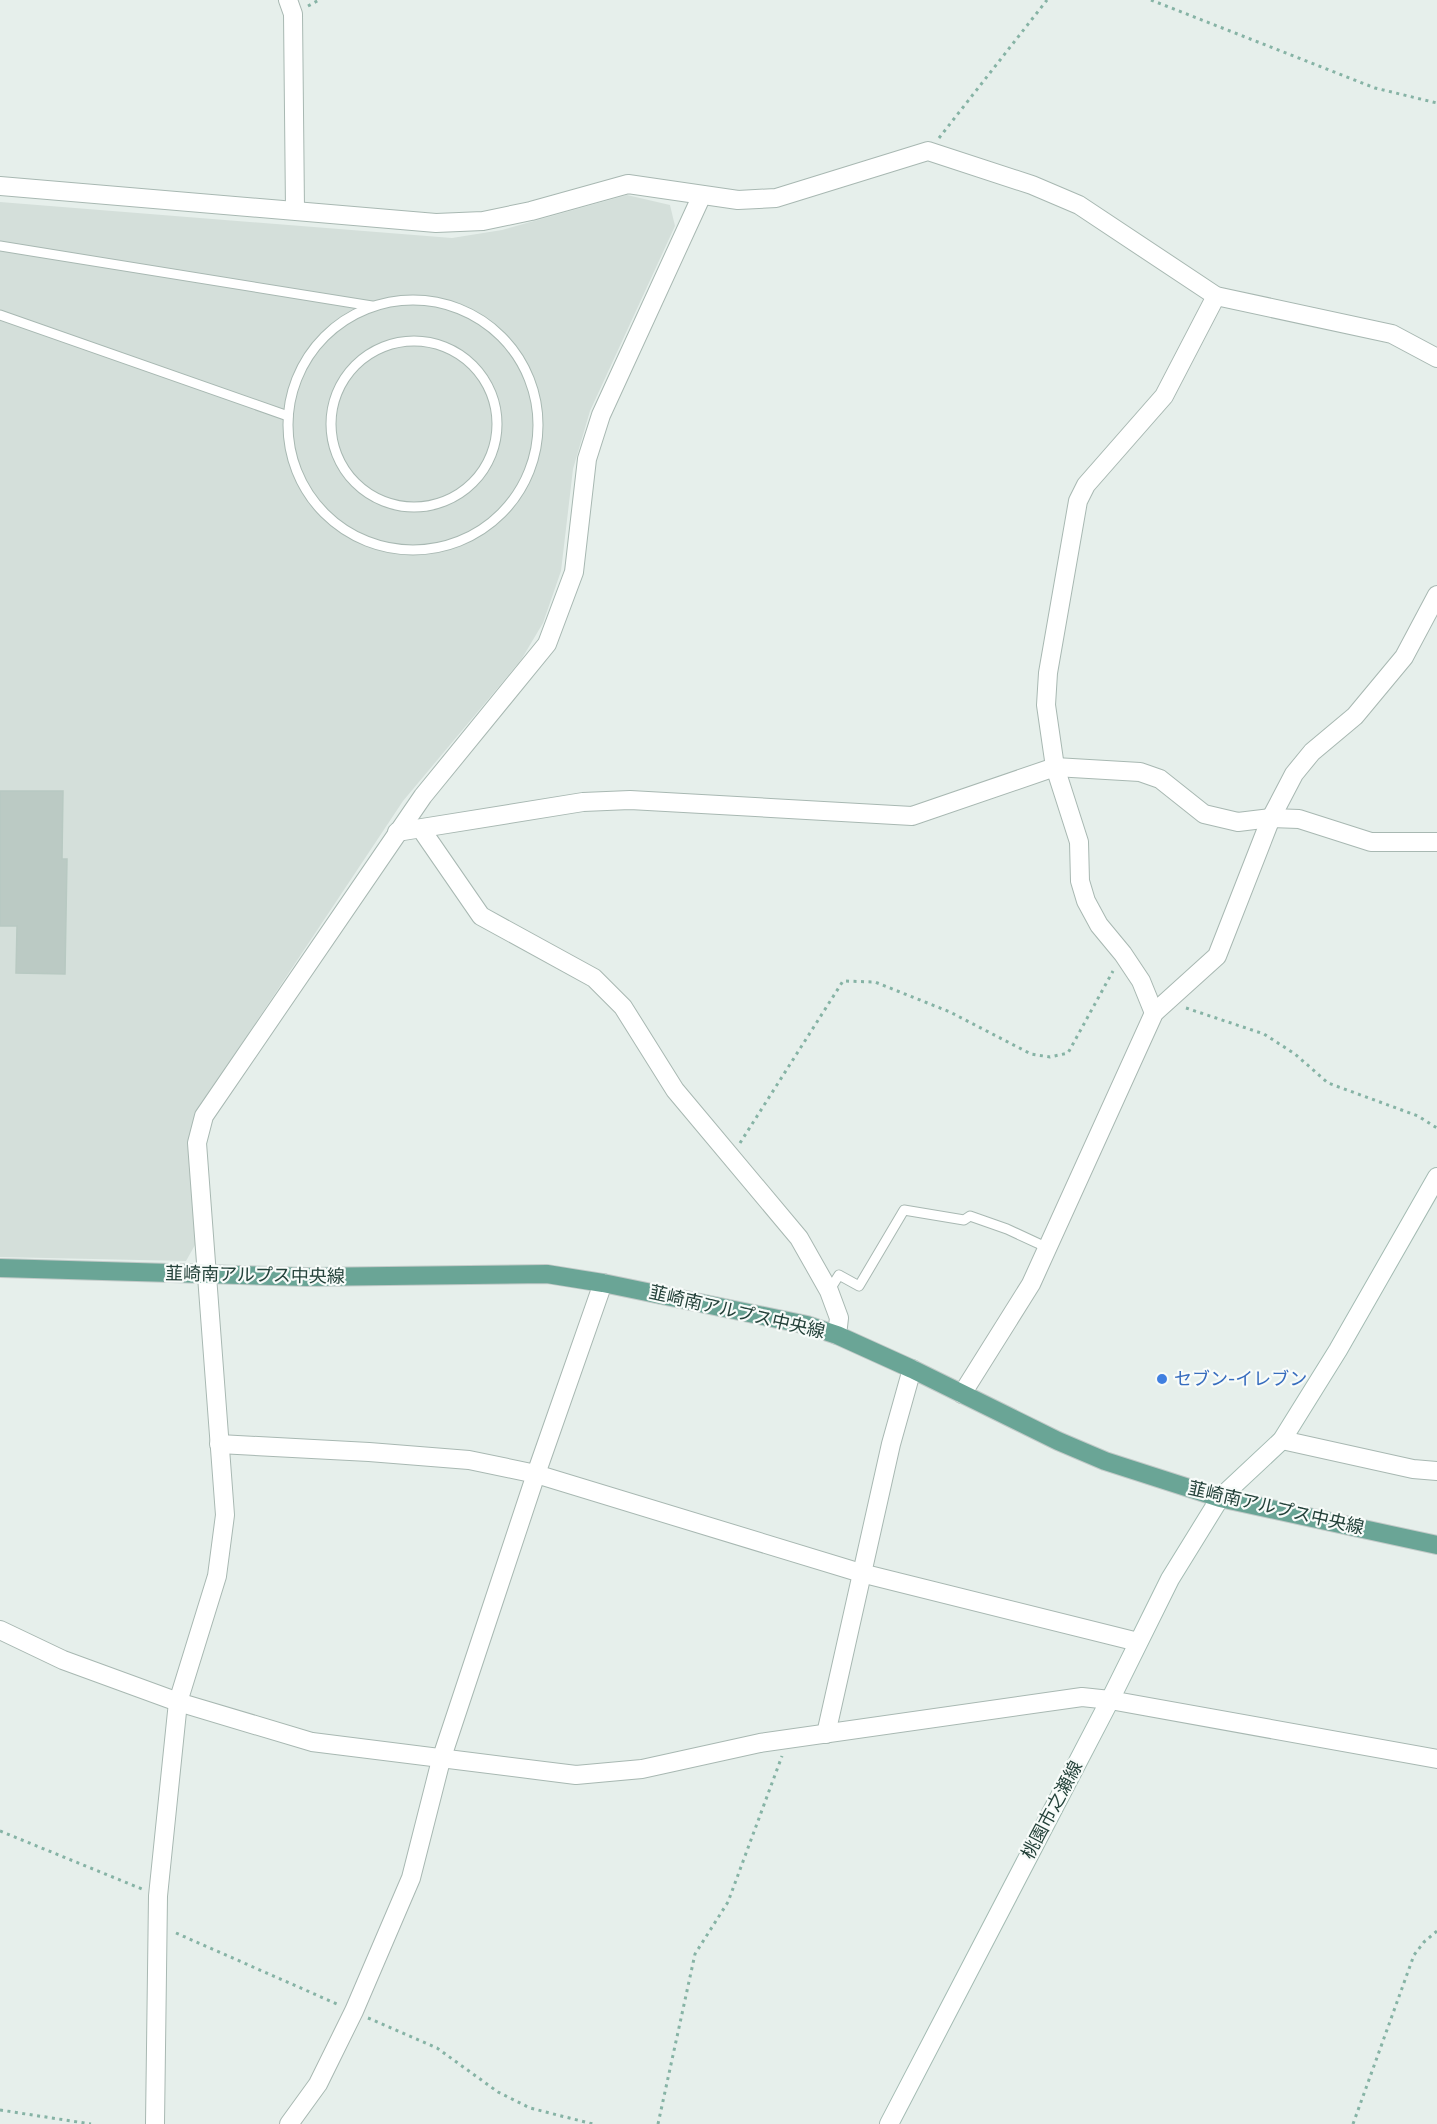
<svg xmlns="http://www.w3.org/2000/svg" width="1437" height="2124" viewBox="0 0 1437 2124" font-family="'Fira Sans','Noto Sans JP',sans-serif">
<rect width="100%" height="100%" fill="#e6efeb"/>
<path fill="#d4dfda" d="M627 195 670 205 675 226 590 411 573 469 561 571 543 623 521 660 403 801 197 1111 190 1150 195 1245 186 1261 0 1257V202L452 238 502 230Z"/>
<path fill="#bbcac4" stroke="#b8c9c2" stroke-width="1.5" d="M0 791H63L62 859H67L65 974 16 973 17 926H0Z"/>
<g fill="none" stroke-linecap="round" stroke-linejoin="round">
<defs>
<g id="lane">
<path d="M0 246 372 306"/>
<circle cx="413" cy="425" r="125"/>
<path d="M0 315 288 416"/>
<circle cx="414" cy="424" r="83"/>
<path d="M829 1291 839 1275 859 1286 904 1210 964 1220 970 1216 1007 1229 1048 1248"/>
</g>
<g id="street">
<path d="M288 0 293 14 295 210"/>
<path d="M0 186 436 223 483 221 531 211 628 184 738 200 776 198 928 151 1032 185 1079 205 1216 296 1392 334 1437 358"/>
<path d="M421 829 481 916 594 978 623 1007 675 1090 799 1238 829 1291 839 1318 837 1335"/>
<path d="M397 832 583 802 630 800 912 816 1055 767 1140 772 1160 779 1204 814 1238 822 1271 818 1299 819 1371 842H1437"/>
<path d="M1154 1013 1141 981 1123 954 1099 925 1086 901 1080 881 1079 842 1055 767 1046 705 1048 673 1078 501 1086 485 1164 396 1216 296"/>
<path d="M962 1394 1031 1284 1154 1013 1217 956 1271 818 1294 774 1312 752 1355 716 1404 657 1437 595"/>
<path d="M1282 1440 1413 1469 1437 1471"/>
<path d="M219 1444 369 1452 469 1460 536 1474 861 1573 1138 1642"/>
<path d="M0 1630 63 1660 178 1702 312 1742 576 1775 642 1769 760 1743 1082 1697 1110 1700 1437 1759"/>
<path d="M826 1734 891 1444 912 1369"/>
<path d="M155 2124 158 1896 178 1702 217 1576 225 1515 197 1143 204 1116 423 796 547 644 574 572 587 459 601 415 702 195"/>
<path d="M289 2124 318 2084 354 2011 411 1878 441 1760 536 1474 603 1283"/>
</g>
<path id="secondary" d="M889 2124 1110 1700 1170 1579 1220 1498 1282 1440 1338 1350 1437 1177"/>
<path id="primary" d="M0 1268 307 1277 547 1274 603 1283 807 1325 837 1335 912 1369 1058 1441 1105 1461 1220 1498 1437 1545"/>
</defs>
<use href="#lane" stroke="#a8b8b2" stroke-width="11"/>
<use href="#street" stroke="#a8b8b2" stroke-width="20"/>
<use href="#secondary" stroke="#a4bbb3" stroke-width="20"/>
<use href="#primary" stroke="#c2cac8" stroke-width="20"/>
<g stroke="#86b3a5" stroke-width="3" stroke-dasharray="3 4.5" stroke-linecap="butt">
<path d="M1151 0 1375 88 1437 103"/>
<path d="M308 6 319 0"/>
<path d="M939 138 1047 0"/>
<path d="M1186 1008 1264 1034 1295 1054 1328 1083 1418 1116 1437 1128"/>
<path d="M740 1143 843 981 875 982 950 1012 1031 1054 1050 1057 1068 1053 1113 971"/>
<path d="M0 1831 142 1889"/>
<path d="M176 1933 337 2004"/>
<path d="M368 2018 437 2048 498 2092 530 2108 593 2124"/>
<path d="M0 2110 91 2124"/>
<path d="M658 2124 695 1954 728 1902 782 1756"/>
<path d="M1353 2124 1414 1955 1424 1942 1437 1931"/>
</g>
<use href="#lane" stroke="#fff" stroke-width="9"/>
<use href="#street" stroke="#fff" stroke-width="18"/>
<use href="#secondary" stroke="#fff" stroke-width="18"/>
<use href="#primary" stroke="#6aa596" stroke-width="18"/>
</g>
<circle fill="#3f7fe0" stroke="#f7fbf9" stroke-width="2" cx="1162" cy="1379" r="6"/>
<g text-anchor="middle" stroke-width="4.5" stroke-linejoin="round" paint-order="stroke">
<g font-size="18" fill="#24423a" stroke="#f7fbf9">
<text transform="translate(255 1275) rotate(1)" y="6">韮崎南アルプス中央線</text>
<text transform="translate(737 1312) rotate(13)" y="6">韮崎南アルプス中央線</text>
<text transform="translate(1276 1508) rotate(13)" y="6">韮崎南アルプス中央線</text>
<text transform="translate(1052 1810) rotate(-62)" y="6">桃園市之瀬線</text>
</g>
<g font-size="18" fill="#366cbe" stroke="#f7fbf9" text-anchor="start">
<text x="1174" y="1385">セブン-イレブン</text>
</g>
</g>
</svg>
